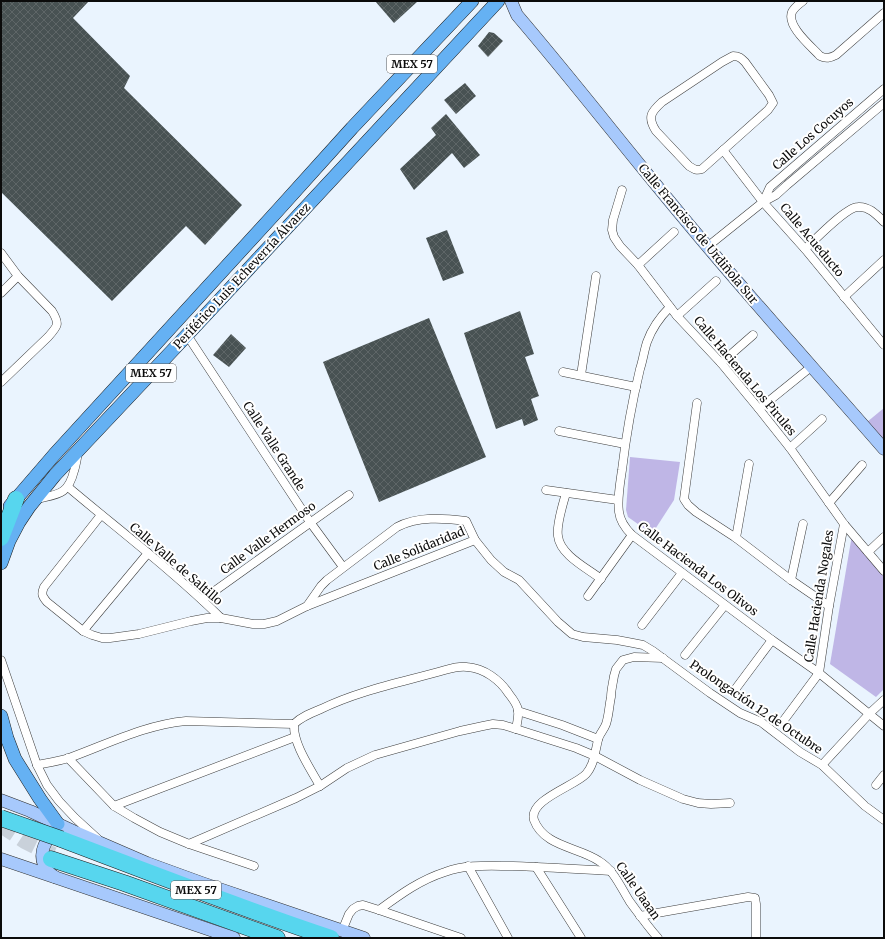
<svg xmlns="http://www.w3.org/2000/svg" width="885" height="939" viewBox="0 0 885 939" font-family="Merriweather,serif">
<defs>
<pattern id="building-cross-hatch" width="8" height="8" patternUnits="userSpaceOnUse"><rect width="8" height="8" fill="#485253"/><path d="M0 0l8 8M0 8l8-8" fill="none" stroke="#5e6667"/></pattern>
</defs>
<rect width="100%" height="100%" fill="#eaf4fe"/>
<g fill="#bfb6e6">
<path d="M884 408V442L867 422Z"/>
<path d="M630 457 680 462 674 500 652 534 628 517 626 510Z"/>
<path d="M852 535 884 575V689L876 697 830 664Z"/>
</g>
<g fill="url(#building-cross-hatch)">
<path d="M1 1H89L73 18 130 76 124 88 242 205 205 245 186 226 112 301 1 192Z"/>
<path d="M375 1H418L394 23Z"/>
<path d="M489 32 494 33 503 41 488 57 478 46Z"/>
<path d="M465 83 476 96 456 114 444 100Z"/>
<path d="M446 114 480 155 464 168 452 153 414 190 400 169 436 135 431 128Z"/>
<path d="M447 230 464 273 443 281 426 238Z"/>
<path d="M520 311 534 354 525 357 539 396 531 399 538 420 524 426 522 419 496 429 464 333Z"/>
<path d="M429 318 486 457 379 502 323 362Z"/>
<path d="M231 334 246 348 229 367 213 355Z"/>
</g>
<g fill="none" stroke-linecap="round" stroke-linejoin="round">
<path stroke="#c9d1da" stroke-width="16" stroke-dasharray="16 8" stroke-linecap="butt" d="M1 825 25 841 53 855"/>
<defs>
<g id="street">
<path d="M803 1C799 4 794 8 792 12 786 26 812 47 820 56 826 59 830 58 836 55L884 13"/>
<path d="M733 56C739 56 741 58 745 62L769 95 773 103 768 110 702 169C696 171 694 169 689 166L656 131C647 117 651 112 662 102L722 62Z"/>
<path d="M723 150 763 202 805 249 884 345"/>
<path d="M622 190 613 220 612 230 614 237 620 246 638 265 677 316 721 363 759 409 790 448 844 524 884 571"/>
<path d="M763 202 770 187 884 89"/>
<path d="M707 247 763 202 776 195 787 185 884 103"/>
<path d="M805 249C815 240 846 207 858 207 869 206 877 215 884 222"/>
<path d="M1 253 18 276 52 311C60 324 58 326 48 337L1 382"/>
<path d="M638 265 674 232"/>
<path d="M1 293 18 276"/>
<path d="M844 297 884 260"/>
<path d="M670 307C660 317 652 328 647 342 644 351 643 360 640 369 632 402 626 436 622 470 620 484 617 499 619 512 620 521 626 529 632 535L772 640 819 673 884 726"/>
<path d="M677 316 716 281"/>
<path d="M187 335 310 522 343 567"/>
<path d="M721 363 753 335"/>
<path d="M563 372 636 387"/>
<path d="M581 375 596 276"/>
<path d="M697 403 684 499 688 505 696 512 736 538 791 580 829 606"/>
<path d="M759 409 811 367"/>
<path d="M559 431 625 444"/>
<path d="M790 448 822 419"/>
<path d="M68 487C119 530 173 571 221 618"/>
<path d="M546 490 618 500"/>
<path d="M566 493C563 504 556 525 558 536 560 555 587 568 601 579"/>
<path d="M37 499C58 494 68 495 74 471 76 465 77 458 78 452"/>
<path d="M829 503 862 465"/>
<path d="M101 515 44 587C41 594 42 596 47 602L83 631 92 635 102 638H110L139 634 191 621 207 618H221L253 624H264L277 621 307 606 475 540"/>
<path d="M736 538 749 464"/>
<path d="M868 552 884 537"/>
<path d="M791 580 803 524"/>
<path d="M588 596 632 535"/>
<path d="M202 600 349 495"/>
<path d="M307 606 321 586 327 580 397 527C418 516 443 518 466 521L475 540 491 560 504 572 519 580 558 622 572 634 583 637 617 640 633 643 643 645 653 651 710 693 740 713 761 722 800 752 822 765 865 806 884 820"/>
<path d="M642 625 682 573"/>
<path d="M83 631 148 553"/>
<path d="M685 655 725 605"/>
<path d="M1 660 37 765 47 785 59 801 75 818 98 839"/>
<path d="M734 691 772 640"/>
<path d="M518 711 562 725 598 739"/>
<path d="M784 720 819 673 829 606 844 524"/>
<path d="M294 724C301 717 311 713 321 709 360 690 403 682 445 670 452 668 459 666 467 667 484 668 500 680 509 694 513 699 517 704 518 710 519 716 517 723 516 729"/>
<path d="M294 724C293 744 310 768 320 786"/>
<path d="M68 758 114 806 134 818 160 832 189 844 254 866"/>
<path d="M37 765C47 763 59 761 69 758 108 744 144 725 186 721L294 724"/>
<path d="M822 765 870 713 884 700"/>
<path d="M876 785 884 775"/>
<path d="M114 806 295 737"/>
<path d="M189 844 296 798 320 786 347 768 375 755 460 731 483 726 493 724 503 725 516 729 576 748 595 756 640 780 683 799 698 803 711 804 730 803"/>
<path d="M468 866 508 938"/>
<path d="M536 867 581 938"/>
<path d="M379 910C401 894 420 880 445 872 467 864 490 866 513 866 545 867 578 869 611 871"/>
<path d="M640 916 748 897 755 898 756 904V938"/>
<path d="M342 931 349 914 353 909 358 906 363 905 379 910 461 938"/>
<path d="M658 938C648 927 639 914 630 902 621 888 614 870 599 861 579 847 544 847 534 820 528 800 575 786 586 774 594 765 595 752 598 740 599 734 604 730 606 724 609 715 609 706 611 697 611 690 613 683 614 676L616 669 623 660 634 657 663 658"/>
</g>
<g id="secondary">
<path d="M511 1 517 15C582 91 642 170 707 246 765 315 825 381 884 449"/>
<path d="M1 800 30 811 73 831 147 863 202 883 364 938"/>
<path d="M1 859 234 938"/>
<path d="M55 877C50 874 46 870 44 865 39 853 45 836 58 833"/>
</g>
<g id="primary">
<path d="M10 506 54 455 279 209 352 128 472 1"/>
<path d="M1 563 9 541 19 522 29 507 55 475 187 335 498 1"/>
<path d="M1 716 7 738 15 759 40 799 58 824"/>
</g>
<g id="highway">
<path d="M1 538 16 499"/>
<path d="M61 839C151 873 240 908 331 938"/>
<path d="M51 859 124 883 277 938"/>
</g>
</defs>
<use href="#street" stroke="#3e3e3e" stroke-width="9"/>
<use href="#secondary" stroke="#2d2d2d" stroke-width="13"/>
<use href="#primary" stroke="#1c1c1c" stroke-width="14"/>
<use href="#highway" stroke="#1c1c1c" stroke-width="17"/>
<use href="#street" stroke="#fff" stroke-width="8"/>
<use href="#secondary" stroke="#a7c9fc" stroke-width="12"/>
<use href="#primary" stroke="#65b1f3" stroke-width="13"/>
<use href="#highway" stroke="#57d6ee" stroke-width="16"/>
<defs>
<path id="highway-bridge" d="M1 818 61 839"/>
</defs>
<use href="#highway-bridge" stroke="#1c1c1c" stroke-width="17" stroke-linecap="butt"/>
<use href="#highway-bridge" stroke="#57d6ee" stroke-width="16"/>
</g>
<g text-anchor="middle" stroke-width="4" stroke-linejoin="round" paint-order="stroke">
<g fill="#fff" stroke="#545454" stroke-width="1">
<rect x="387" y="55" width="50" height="18" rx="3"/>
<rect x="126" y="364" width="50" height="18" rx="3"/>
<rect x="171" y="881" width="50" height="18" rx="3"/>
</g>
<g font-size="11" font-weight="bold" fill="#0b0b0b">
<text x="412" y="68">MEX 57</text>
<text x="151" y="377">MEX 57</text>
<text x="196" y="894">MEX 57</text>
</g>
<g font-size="12" fill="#0b0b0b" stroke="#fff">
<text transform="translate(813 134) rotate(-41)" y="4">Calle Los Cocuyos</text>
<text transform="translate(698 234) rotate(50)" y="4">Calle Francisco de Urdiñola Sur</text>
<text transform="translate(812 240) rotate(50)" y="4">Calle Acueducto</text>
<text transform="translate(242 276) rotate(-47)" y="4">Periférico Luis Echeverría Álvarez</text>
<text transform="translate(745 376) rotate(50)" y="4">Calle Hacienda Los Pirules</text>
<text transform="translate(274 446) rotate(57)" y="4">Calle Valle Grande</text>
<text transform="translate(268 538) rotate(-36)" y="4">Calle Valle Hermoso</text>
<text transform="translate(419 549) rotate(-22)" y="4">Calle Solidaridad</text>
<text transform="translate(176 564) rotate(41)" y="4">Calle Valle de Saltillo</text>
<text transform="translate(698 569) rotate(37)" y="4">Calle Hacienda Los Olivos</text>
<text transform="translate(819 596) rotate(-81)" y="4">Calle Hacienda Nogales</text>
<text transform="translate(756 707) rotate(34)" y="4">Prolongación 12 de Octubre</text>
<text transform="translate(638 891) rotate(55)" y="4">Calle Uaaan</text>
</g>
</g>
<rect width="885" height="939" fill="none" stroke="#0b0b0b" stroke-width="4"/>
</svg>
